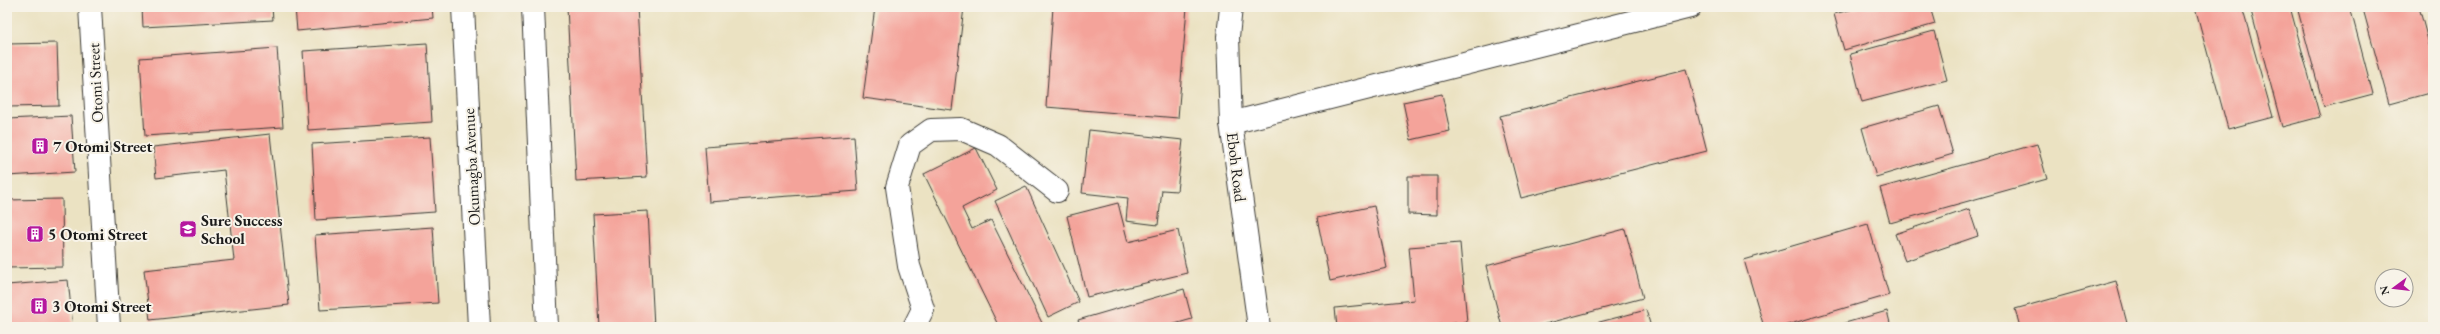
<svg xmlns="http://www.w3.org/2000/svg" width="2440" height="334" viewBox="0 0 2440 334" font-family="'EB Garamond',serif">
<rect width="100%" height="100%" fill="#f7f3e8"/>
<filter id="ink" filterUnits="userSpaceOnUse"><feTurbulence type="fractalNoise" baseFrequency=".025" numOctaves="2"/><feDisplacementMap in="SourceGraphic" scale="8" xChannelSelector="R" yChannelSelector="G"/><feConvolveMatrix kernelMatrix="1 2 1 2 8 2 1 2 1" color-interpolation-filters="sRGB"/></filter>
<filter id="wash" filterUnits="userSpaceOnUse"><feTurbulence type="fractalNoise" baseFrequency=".012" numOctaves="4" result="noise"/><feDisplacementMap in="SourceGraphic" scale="16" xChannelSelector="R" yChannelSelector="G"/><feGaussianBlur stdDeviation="0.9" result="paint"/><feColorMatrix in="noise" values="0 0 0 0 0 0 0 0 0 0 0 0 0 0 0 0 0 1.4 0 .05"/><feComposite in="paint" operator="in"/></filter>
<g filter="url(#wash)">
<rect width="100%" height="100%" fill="#ebe2c2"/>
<g id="blocks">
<g fill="#f4a39a">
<path d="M142 7H272L273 20 143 27Z"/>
<path d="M295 7H432L433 18 297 31Z"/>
<path d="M567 7H637L647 177 576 181Z"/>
<path d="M875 7H964L952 110 863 98Z"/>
<path d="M1053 7H1187L1178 118 1046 107Z"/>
<path d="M1861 7H1930L1935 24 1844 50 1834 14Z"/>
<path d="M2195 7H2242L2273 117 2228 129Z"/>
<path d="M2250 7H2290L2320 117 2282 127Z"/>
<path d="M2297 7H2350L2373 94 2324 107Z"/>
<path d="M2371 7H2419L2433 59V92L2389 104 2363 9Z"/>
<path d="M1934 31 1947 80 1862 102 1850 54Z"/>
<path d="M57 43 59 106 7 107V44Z"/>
<path d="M427 43 432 122 308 130 303 51Z"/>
<path d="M277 48 283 127 145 136 140 58Z"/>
<path d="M1686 69 1707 151 1521 198 1500 116Z"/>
<path d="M1442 94 1450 131 1411 140 1403 102Z"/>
<path d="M1939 106 1953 154 1876 177 1862 128Z"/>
<path d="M71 116 75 172 7 176V119Z"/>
<path d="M1089 130 1183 140 1177 191 1162 190 1158 225 1126 221 1128 198 1082 193Z"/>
<path d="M270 134 289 305 150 320 144 270 234 260 224 170 156 178 153 147Z"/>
<path d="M854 136 858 191 709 202 705 147Z"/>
<path d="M430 137 435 212 316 220 312 144Z"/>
<path d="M2037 144 2047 179 1890 223 1880 188Z"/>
<path d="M976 148 997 190 962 208 972 229 991 220 1044 327H999L924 174Z"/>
<path d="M1408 176H1437V215L1408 214Z"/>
<path d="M1026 186 1079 302 1048 317 995 201Z"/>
<path d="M62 199 63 267 7 268V200Z"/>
<path d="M1118 203 1128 242 1178 230 1187 273 1087 297 1067 216Z"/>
<path d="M1374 206 1387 268 1330 281 1317 218Z"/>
<path d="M1969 209 1978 236 1905 261 1895 234Z"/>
<path d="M648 211 654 327H599L593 214Z"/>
<path d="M1868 224 1889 295 1780 327H1764L1744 260Z"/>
<path d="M433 227 438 303 320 310 315 235Z"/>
<path d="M1625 229 1643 298 1534 327H1502L1486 266Z"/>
<path d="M1460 243 1467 322 1411 327H1337L1335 308 1414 300 1409 247Z"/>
<path d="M68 280 73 327H7V285Z"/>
<path d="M2116 281 2128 327H2020L2015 309Z"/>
<path d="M1184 289 1192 319 1164 327H1081L1078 320Z"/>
<path d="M1646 310 1651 327H1584V326Z"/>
<path d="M1887 311 1891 327H1831Z"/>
</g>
</g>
</g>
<g filter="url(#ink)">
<use href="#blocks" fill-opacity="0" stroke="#3b3a35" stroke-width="1"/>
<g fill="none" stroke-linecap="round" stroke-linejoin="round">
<defs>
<g id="street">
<path d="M90 7 109 327"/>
<path d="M1231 7 1228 37 1231 123 1259 327"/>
<path d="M1231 123 1690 7"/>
<path d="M914 327 923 309 909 266 897 187 910 145 931 130 961 129 998 145 1057 191"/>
</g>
<g id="secondary">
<path d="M463 7 479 327"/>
<path d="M533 7 547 327"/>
</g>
</defs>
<use href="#street" stroke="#3b3a35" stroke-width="24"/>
<use href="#secondary" stroke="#3b3a35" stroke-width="24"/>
<use href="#street" stroke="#fff" stroke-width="22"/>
<use href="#secondary" stroke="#fff" stroke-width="22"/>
</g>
</g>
<defs>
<symbol id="building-square" viewBox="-11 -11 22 22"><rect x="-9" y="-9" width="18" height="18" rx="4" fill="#b5179e" stroke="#f7f3e8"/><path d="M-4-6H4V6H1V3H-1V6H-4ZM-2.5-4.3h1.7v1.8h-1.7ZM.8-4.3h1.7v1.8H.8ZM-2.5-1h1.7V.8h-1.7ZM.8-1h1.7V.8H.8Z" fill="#fff"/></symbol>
<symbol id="school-square" viewBox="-11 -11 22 22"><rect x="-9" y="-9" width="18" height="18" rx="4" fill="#b5179e" stroke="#f7f3e8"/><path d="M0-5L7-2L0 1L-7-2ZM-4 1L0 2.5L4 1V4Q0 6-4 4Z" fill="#fff"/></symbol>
</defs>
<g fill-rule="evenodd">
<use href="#building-square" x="30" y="136" width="20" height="20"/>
<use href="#school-square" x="178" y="219" width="20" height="20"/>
<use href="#building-square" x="25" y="224" width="20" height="20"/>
<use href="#building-square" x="29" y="296" width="20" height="20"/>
</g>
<g text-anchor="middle" stroke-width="4" stroke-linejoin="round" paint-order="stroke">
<g font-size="16" fill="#1c1c1c" stroke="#f7f3e8">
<text transform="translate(95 83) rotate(-93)" y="6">Otomi Street</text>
<text transform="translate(471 167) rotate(-93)" y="6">Okumagba Avenue</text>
<text transform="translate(1237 167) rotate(83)" y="6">Eboh Road</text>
</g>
<g font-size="16" font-weight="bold" fill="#1c1c1c" stroke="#f7f3e8" text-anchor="start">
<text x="53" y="152">7 Otomi Street</text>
<text x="201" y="226">Sure Success<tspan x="201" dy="18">School</tspan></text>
<text x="48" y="240">5 Otomi Street</text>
<text x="52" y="312">3 Otomi Street</text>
</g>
</g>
<rect width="2440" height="334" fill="none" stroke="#f7f3e8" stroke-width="24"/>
<g transform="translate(2394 288) rotate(255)"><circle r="19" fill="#f7f3e8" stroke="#9f9d96"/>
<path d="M0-3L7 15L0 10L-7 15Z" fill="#b5179e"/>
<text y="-6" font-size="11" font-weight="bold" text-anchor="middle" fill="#1c1c1c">N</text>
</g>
</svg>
